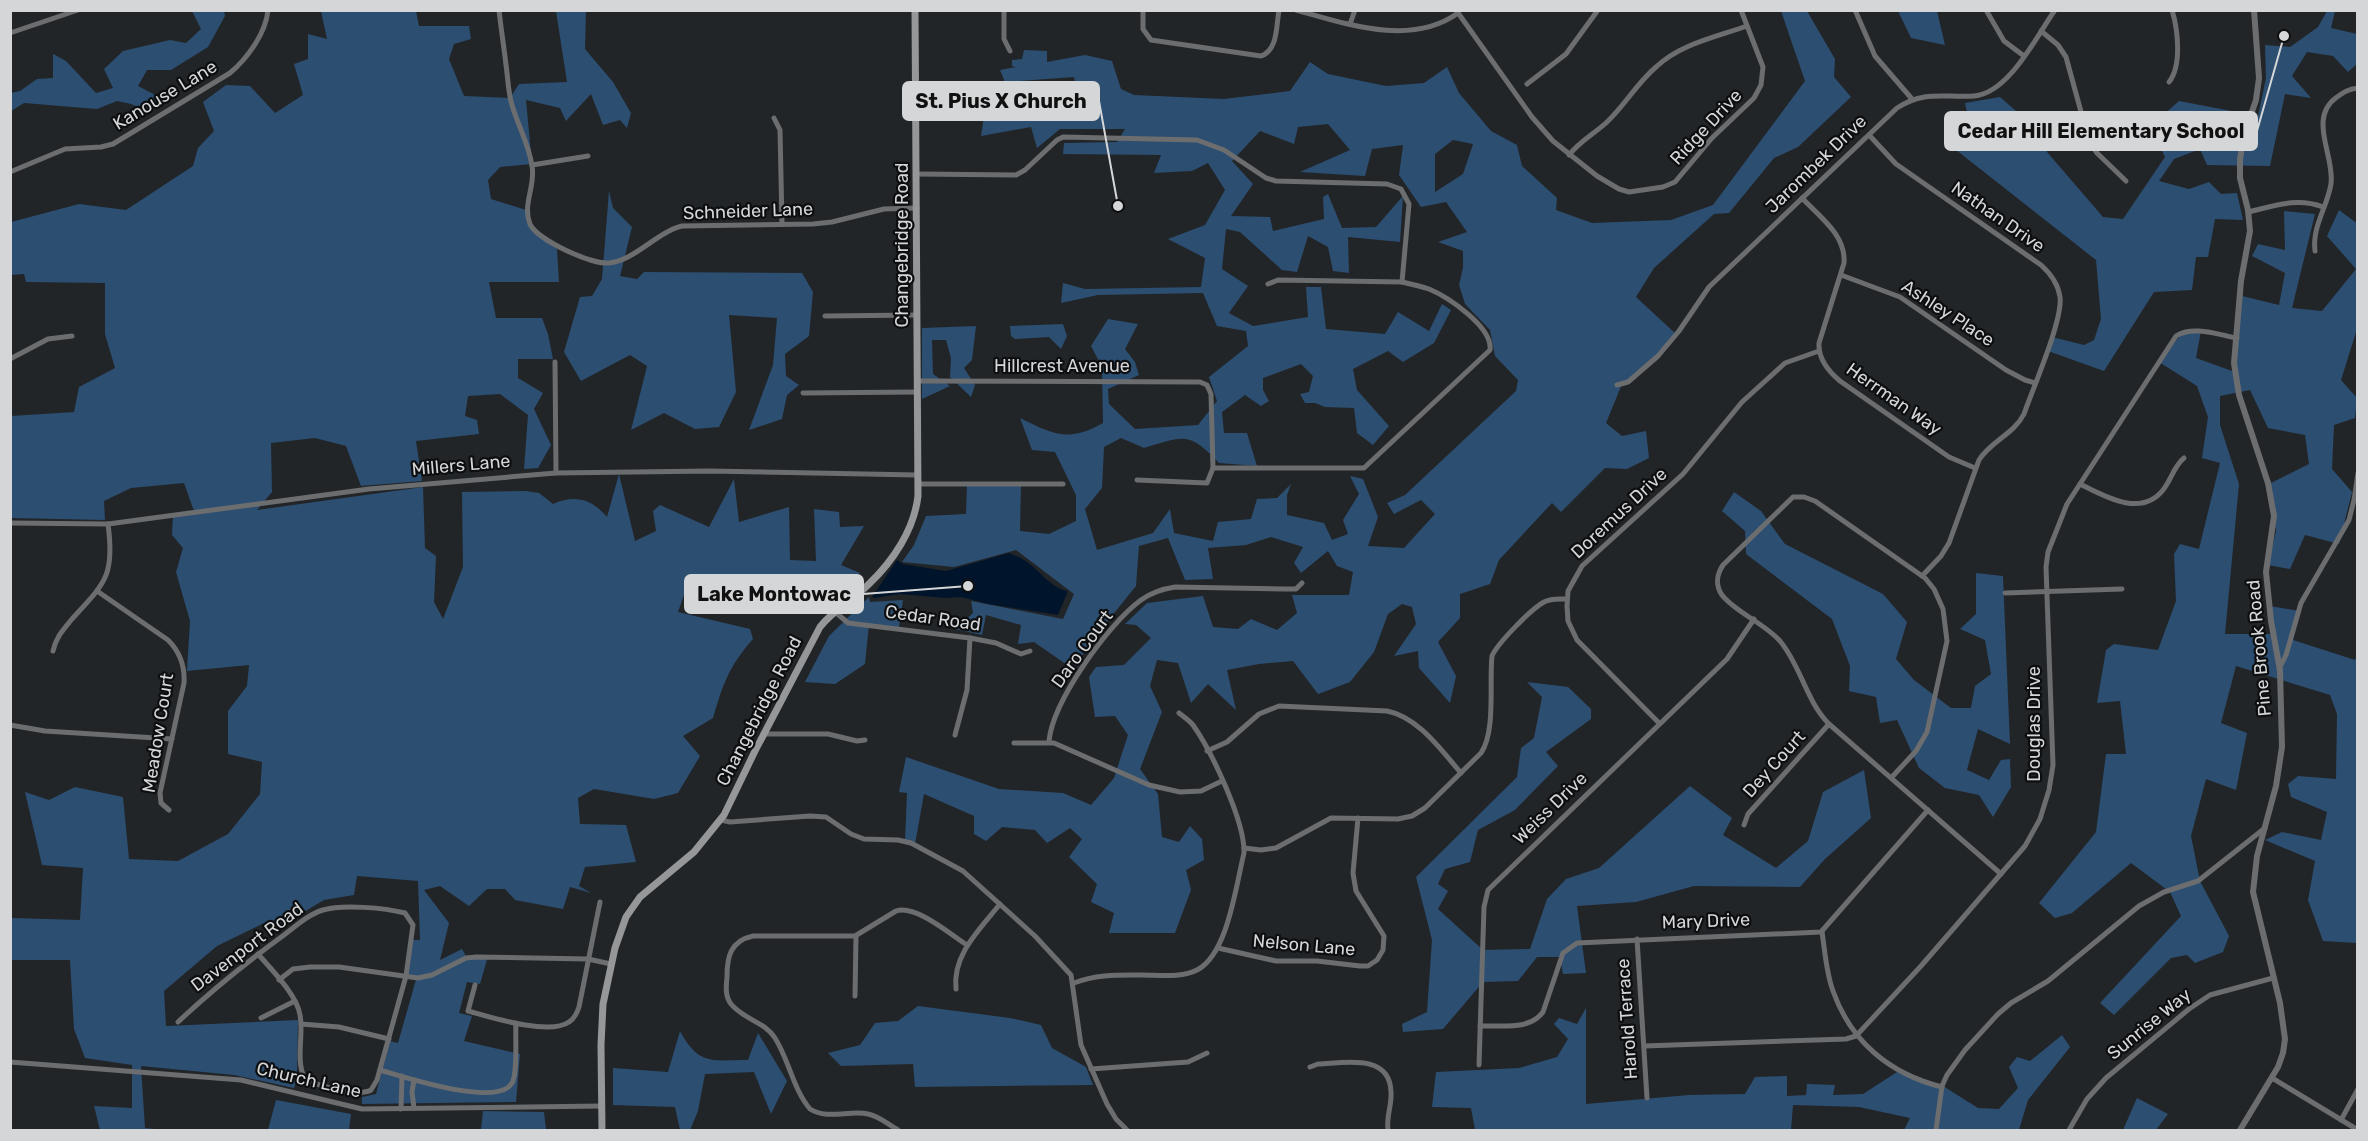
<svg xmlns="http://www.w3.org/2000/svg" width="2368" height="1141" viewBox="0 0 2368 1141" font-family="Rubik,sans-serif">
<rect width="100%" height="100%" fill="#222528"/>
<g fill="#2c4e71" fill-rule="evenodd">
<path d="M586 10 585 49 613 82 631 113 627 128 620 120 603 125 591 94 566 121 560 108 526 100 532 164 500 167 488 180 491 199 526 210 527 223 557 249 559 282H489L496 318H542L548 334 553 359H518V378L543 393 534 409 551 445 538 468 524 469 528 415 500 394 468 396 465 416 477 420 479 434 416 441 422 481 361 486 346 446 315 438 271 443 272 492 257 510 423 487 425 548 436 556 434 602 443 619 463 567 462 492 526 491 539 493 553 504C575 494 592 499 607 517L619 474 635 541 656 531 653 511 660 505 709 527 734 479 739 522 789 507 790 560 816 561 814 509 839 512 840 527 864 526 841 565 860 573 830 599 796 578 743 589 732 581 704 599 686 589 678 612 750 629 753 639C729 666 723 684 713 718L683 736 700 756 678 793 654 799 594 789 578 798 580 824 626 825 636 862 585 867 579 886 591 893 570 887 563 909 515 900 505 889H487L469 906 440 886 424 890 449 923 440 960 462 949 467 958 488 956 480 984 467 982 459 1013 472 1016 464 1041 520 1054 516 1102 362 1104V1097L376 1094 390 1041 398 1043 417 976 406 974 413 940H420L418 881 357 876 354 895 324 900 282 925 264 923 217 946 164 991 166 1026 298 1020 297 1078 294 1088 234 1075 141 1066 145 1128 165 1130H100L94 1106 132 1108V1065L85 1058 74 1029 70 960H11V918L80 920 83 868 42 865 25 792 49 800 75 787 123 797 129 859 178 861 228 834 260 794 262 762 228 754V711L247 686 249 665 187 671 190 621 176 572 183 548 172 535 173 515 194 511 184 483 131 488 104 501 105 520 11 518V416L74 412 79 387 115 368 105 334V283L26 282 24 274 11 275V222L79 204 126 210 193 166 198 148 214 131 203 102 226 85 250 86 275 113 303 95 294 64 308 59V34L327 39 321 11H416L419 26H469L471 39 454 44 449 59 464 96 510 98 519 84 567 82 556 11Z"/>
<path d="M192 11H224L225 16 208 47 171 70H147L138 86 159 97 150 112 131 104 117 101 97 109 24 103 11 111V93L20 91 37 79 53 78V54L66 61 96 93 113 88 104 69 123 51 170 40 186 43 201 29Z"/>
<path d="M1781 11H1807L1835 59 1834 77 1851 97 1798 147 1774 158 1729 213 1714 214 1654 268 1636 297 1677 335 1634 377 1622 384 1606 423 1622 436 1646 431 1649 458 1627 469 1605 468 1561 512 1552 503 1499 560 1490 584 1460 594V618L1438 642 1456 676 1450 703 1419 668 1418 651 1394 656 1416 624 1412 607 1402 604 1388 614 1374 652 1350 682 1318 694 1293 661 1259 664 1227 670 1236 710 1208 684 1191 703 1178 663 1157 660 1150 686 1162 712 1140 769 1158 794 1162 837 1179 842 1190 826 1202 839 1204 860 1186 870 1191 890 1175 933H1109L1114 913 1091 902 1097 884 1069 857 1082 839 1070 828 1047 843 1035 830 1002 827 986 841 974 834V816L924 794 915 844 905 841 907 793 899 792 906 757 999 789 1063 793 1091 805 1114 778 1128 735 1115 716 1095 717 1089 677 1096 667 1124 665 1151 638 1136 625 1125 624 1147 603 1203 596 1213 627 1238 629 1251 619 1277 630 1297 613 1292 595H1349L1353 572 1337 566 1328 551 1301 573 1294 563 1303 547 1271 537 1246 545 1208 548 1213 579 1185 580 1168 538 1139 546 1136 586 1094 638 1073 669 1034 642 1018 644 1021 625 986 615 982 635 955 629 973 613 971 601 1063 619 1074 594 1016 550 954 567 902 562 914 545 926 516 966 514 967 484H1021L1020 531 1049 534 1076 521V495L1055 452 1032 450 1020 418C1053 434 1068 443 1103 423L1102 367 1091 346 1108 319 1138 324 1125 349 1135 362 1139 375 1108 389 1109 404 1135 429 1198 425 1217 401 1209 377 1248 346 1246 331 1217 326 1203 293 1098 295 1061 303 1063 283 1085 289 1201 287 1205 258 1168 239 1205 225 1225 190 1208 163 1192 171 1154 173 1161 155 1063 154 1064 143 1117 142 1125 129H1060L1037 148 1031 127 981 136 988 90 1012 115 1081 109 1074 77 1005 82 1000 70 1016 67 1012 66V60L1022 59 1024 50 1047 51V62L1085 55 1112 61 1121 89 1134 95 1224 99 1290 91 1310 62 1328 74 1386 86 1424 83 1447 67 1459 93 1491 131 1517 145 1522 166 1557 198 1556 210 1592 223 1671 220 1713 205 1805 81ZM1328 124 1350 150 1300 172 1365 176 1372 149 1403 145 1399 175 1421 207 1446 202 1467 232 1438 242 1463 251V268L1459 285 1465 304 1490 330 1495 356 1518 380 1516 391 1405 495 1387 503 1394 514 1421 500 1435 514 1404 548 1368 546 1378 517 1363 479 1350 476 1359 494 1343 520 1348 534 1332 540 1324 523 1287 515V495L1291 484 1277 498 1257 499 1251 519 1218 522 1213 541 1174 533 1170 509 1153 533 1097 550 1085 509 1102 488 1104 447 1121 438 1144 448C1184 436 1189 431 1219 463L1257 466 1247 433H1224L1222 412 1245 395 1261 406 1269 401 1263 390V378L1301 364 1313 376 1309 392 1300 394 1305 403H1315L1325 407 1354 408 1357 433 1373 445 1389 426 1357 390 1353 369 1388 351 1403 362 1434 343 1451 310 1442 304 1429 331 1398 312 1385 334 1326 329 1321 287H1306L1308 317 1253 326 1229 313 1248 286 1222 269 1226 229 1240 232 1282 270 1297 272 1308 236 1328 247 1333 271 1349 273 1348 237 1400 242 1403 196 1376 227 1342 228 1328 194 1323 197 1324 219 1273 231 1270 217 1231 216 1253 184 1232 161 1260 131 1294 144 1298 127ZM1453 140 1473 144 1463 174 1435 192V154Z"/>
<path d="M1898 11H1937L1945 45 1911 38Z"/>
<path d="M2327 11H2335L2331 28 2357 34V64L2348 72 2333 56 2307 52 2292 76 2311 98 2285 94 2270 166 2207 165 2200 149 2174 159 2159 181 2189 189 2209 182 2221 194 2237 193 2243 220 2215 219 2208 257H2196L2192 290 2154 292 2104 371 2048 351 2052 337 2084 345 2094 340 2101 319 2096 260 1951 146 1950 134 1970 127 1965 103 2000 97 2040 132 2047 152 2103 217 2123 219 2165 157 2159 145 2129 140 2137 116 2153 124 2179 101 2258 116 2266 78 2265 45 2290 47 2318 27Z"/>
<path d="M609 191 613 208 632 227 620 276 637 279 644 272 802 273 813 292 809 336 785 354 786 376 799 385 787 395 782 419 749 430 773 365 777 318 729 315 736 392 719 427 695 429 664 413 631 430 647 366 630 355 581 381 564 352 580 297 592 296 602 279Z"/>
<path d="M2339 210 2358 224 2357 329 2341 380 2357 398 2355 418 2334 425 2332 469 2352 492 2339 544 2305 535 2290 569 2268 565 2276 531 2269 484 2309 464 2305 435 2268 428 2250 390 2220 396V425L2239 484 2225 634H2271L2269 606 2300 611 2293 640 2355 660 2357 655V943L2323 941 2308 900 2315 861 2265 840 2282 832 2321 840 2327 812 2291 797 2288 784 2298 776 2336 779 2337 714 2330 695 2236 666 2221 723 2247 733 2236 790 2206 779 2191 836 2200 881 2229 936 2223 952 2195 963 2187 955 2171 958 2114 1015 2100 1003 2181 916 2170 892 2131 863 2072 913 2055 918 2039 903 2096 832 2106 754H2126L2120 701 2097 703 2106 650 2114 644 2158 650 2176 601 2174 554 2180 544 2199 549 2220 463 2202 458 2208 417 2197 386 2159 362 2183 332 2201 331 2196 358 2235 372 2242 296 2279 305 2285 273 2252 256 2258 244 2285 250 2284 211 2315 214 2292 308 2322 311 2356 269 2327 236Z"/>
<path d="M1063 324 1067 336 1061 349 1049 337 1015 339 1011 336 1010 326Z"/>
<path d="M976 326 972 360 964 368 975 385 971 397 950 377 951 358 946 340H932L933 374 950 386 922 399V328Z"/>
<path d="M1734 492 1761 511 1785 544 1883 594 1907 622 1896 659 1914 680 1951 708H1971L1975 686 1991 674 1985 640 1960 629 1976 614V573L2003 576 2010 744 1978 729 1967 770 1989 780 2001 760 2010 759 2011 787 1993 817 1979 795 1945 788 1919 768 1897 720 1880 723 1876 697 1849 691 1850 666 1832 619 1746 554 1745 531 1722 511Z"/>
<path d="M869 597 870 602 903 600 899 627 869 624 865 664 835 684 805 682 829 636Z"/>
<path d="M1527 682 1568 687 1591 709V719L1546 752 1558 766 1515 810 1478 830 1470 862 1445 869 1438 884 1448 891 1438 909 1483 950 1530 949 1547 899 1566 879 1599 868 1690 786 1732 818 1723 835 1776 868 1808 841 1823 792 1864 770 1871 818 1825 859 1800 887 1694 886 1636 902 1577 906 1586 973 1563 974 1560 957H1537L1518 981 1483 982 1443 1029 1403 1032 1402 1024 1427 1012 1432 940 1416 877 1517 777 1521 748 1534 738 1542 697Z"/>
<path d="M918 1006 1010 1018 1041 1025 1052 1048 1086 1067 1093 1085 915 1087 913 1064 841 1066 828 1053 860 1045 875 1023 898 1021Z"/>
<path d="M1586 1008V1104L1689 1095 1745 1094 1755 1077 1787 1076V1096L1806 1095 1807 1084 1835 1085 1833 1095 1863 1094 1900 1070 1943 1086 1978 1108 1999 1109 2018 1088 2009 1067 2017 1057 2030 1061 2062 1035 2070 1047 2028 1100 2019 1130H1904L1910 1118 1859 1107 1793 1105 1791 1130H1475L1471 1108 1432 1107 1436 1072 1519 1068 1557 1057 1568 1039 1554 1024 1559 1018 1577 1024Z"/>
<path d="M680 1031C699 1066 711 1060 748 1060L758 1033 787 1081 771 1114 754 1072 705 1074 698 1111 690 1130H680L675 1107 613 1105V1068L668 1072Z"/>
<path d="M2137 1098 2168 1114 2156 1130H2123Z"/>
<path d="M276 1100 351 1114 349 1130H268Z"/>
<path d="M483 1111 544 1112 546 1130H481Z"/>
</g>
<path fill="#00142b" d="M1009 553C1015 556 1022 558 1027 562 1040 571 1052 589 1068 591L1058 615 988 604 961 597 946 598 899 594 875 598 872 597 897 560 903 564 946 571Z"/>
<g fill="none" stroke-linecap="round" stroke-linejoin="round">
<g stroke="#6c6d6f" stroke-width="5">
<path d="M499 10C501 29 504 47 506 65 508 78 508 92 512 105 518 126 529 144 532 166 536 185 522 205 530 224 537 240 592 265 609 263 634 261 657 232 682 226L813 224 832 222 884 209 917 208"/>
<path d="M1004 10V39L1010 51"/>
<path d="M1143 10V29L1151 40 1261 56C1278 50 1276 27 1279 10"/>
<path d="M1296 10C1347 24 1411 47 1458 13"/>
<path d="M1456 10 1532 117 1553 141 1597 176 1619 189 1629 192 1663 187 1675 182 1712 138 1754 98 1761 85 1763 67 1741 10"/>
<path d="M1855 10 1875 56 1912 99"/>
<path d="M1986 10 2004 41 2024 56"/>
<path d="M1350 24 1355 10"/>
<path d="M2041 31 2058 45 2066 57 2089 141 2097 153 2126 181"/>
<path d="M10 33 78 10"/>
<path d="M2169 82C2182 66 2178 30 2172 10"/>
<path d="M1527 84 1566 54 1598 10"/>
<path d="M774 118 780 130 782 224"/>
<path d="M1869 135 1896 164 2041 265C2050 273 2058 283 2060 297 2063 320 2033 388 2024 414 2014 434 1991 441 1979 460L1949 543 1941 556 1922 576"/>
<path d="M1569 155C1580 141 1594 134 1607 122 1625 105 1637 83 1656 67 1680 44 1716 37 1747 26"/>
<path d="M532 165 588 156"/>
<path d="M10 172 65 149 101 147 113 144 230 73C247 59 266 33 268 10"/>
<path d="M917 174 1016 175 1025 170 1057 140 1063 137 1197 140 1224 150 1266 178 1276 181 1387 184 1401 189 1409 204 1402 282"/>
<path d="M1802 198C1820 217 1846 235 1844 263L1819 343C1818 359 1828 371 1840 381L1949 457 1975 468"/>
<path d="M2248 212C2274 206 2297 197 2323 207"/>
<path d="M2315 251C2312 226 2327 208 2331 184 2335 156 2307 118 2337 97 2344 92 2348 89 2358 88"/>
<path d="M1841 275 1900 297 2006 370 2025 380 2035 383"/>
<path d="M825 316 917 315"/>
<path d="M10 359 48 339 72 336"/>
<path d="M555 362 556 473"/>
<path d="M918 381 1200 382 1207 385 1211 394 1213 468"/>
<path d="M1617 385 1628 382 1658 356 1679 331 1709 287 1897 108C1925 90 1944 98 1974 96 2009 93 2036 37 2055 10"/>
<path d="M803 393 917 392"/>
<path d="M1137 480 1207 483 1213 468H1364L1490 350C1493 327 1448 297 1429 289 1420 286 1411 284 1402 282L1278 280 1268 284"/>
<path d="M918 484H1063"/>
<path d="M2080 484C2104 496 2141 518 2163 490 2171 480 2174 466 2184 458"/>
<path d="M10 523 108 524 369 489 556 473 709 471 917 475"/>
<path d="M97 591 168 640C180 652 185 666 184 683L160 793 161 803 169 810"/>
<path d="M2005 593 2122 589"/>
<path d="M834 611 848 623 970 638 996 643 1021 654 1030 651"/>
<path d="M53 651C56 637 63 630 72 619 105 583 115 576 108 524"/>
<path d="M2279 669 2286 655 2301 603 2349 520 2354 500 2358 473"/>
<path d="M1659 723 1577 640 1568 621 1567 606 1568 591 1582 566 1683 474 1742 402 1785 363 1819 351"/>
<path d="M10 725 45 731 172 739"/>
<path d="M763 734H828L857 741 865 740"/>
<path d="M955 735 967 690 970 638"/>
<path d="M1049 741C1053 701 1108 624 1141 600 1152 592 1162 589 1175 587L1285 589H1296L1302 583"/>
<path d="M1014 743H1054L1149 785 1180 792 1201 791 1222 781"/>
<path d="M1207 751 1227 742 1259 714 1279 706 1387 711C1418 717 1441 750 1461 773"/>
<path d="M1891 778 1916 751 1927 732 1947 641 1943 609 1934 589 1925 578 1815 501 1804 497H1793L1723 565C1717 574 1715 585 1722 595 1735 612 1764 623 1780 641 1801 666 1806 701 1829 724L2001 874"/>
<path d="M721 820 730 822 810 816 826 817 851 834 864 839 898 840 911 843 963 871 1035 936 1071 975 1081 1045 1107 1104 1116 1119 1127 1130"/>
<path d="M1744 825 1748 814 1829 724"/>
<path d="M1244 848 1261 850 1276 848 1331 818 1398 819 1412 816 1425 808 1481 753C1496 731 1489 684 1492 656 1497 644 1531 609 1544 602 1551 598 1559 599 1567 599"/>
<path d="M1822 932C1825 951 1826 972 1833 991 1851 1042 1890 1074 1942 1087"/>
<path d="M1637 939 1647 1098"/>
<path d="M1218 948 1276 961H1317L1360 966H1368L1377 960 1383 950 1384 936 1356 891 1353 873 1358 818"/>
<path d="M279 980 293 969 310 967H339L418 978 432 975 466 958 476 957 588 959 611 964"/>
<path d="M1074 983C1096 974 1119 975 1142 975 1159 975 1182 978 1197 970 1228 954 1236 885 1244 853 1245 822 1212 752 1193 725 1190 721 1184 717 1179 713"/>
<path d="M475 985 468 1011C490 1017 549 1036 569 1022 574 1019 577 1013 579 1007L600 902"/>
<path d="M956 989C952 955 980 929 1000 904"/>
<path d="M855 996 856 936"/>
<path d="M261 1018 295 1001"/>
<path d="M178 1022C212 990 247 962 284 935 296 926 309 914 323 910 343 904 385 908 405 913L413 925 406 976 377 1080 371 1090C358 1097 318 1086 305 1079 295 1061 304 1034 300 1015 297 995 271 969 258 954"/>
<path d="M301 1024 339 1027 389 1039"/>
<path d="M1480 1026C1501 1025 1529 1031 1543 1012L1563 953 1577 943 1821 932 1928 810"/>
<path d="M1644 1046 1846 1039 1856 1036 1921 966 2025 846 2040 819 2049 790 2053 765 2046 567 2048 552 2067 504 2176 336C2193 325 2219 335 2237 338"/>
<path d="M10 1062 241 1080 362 1109 602 1106"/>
<path d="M1479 1065 1484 907 1488 890 1727 659 1754 619"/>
<path d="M1310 1067 1318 1064C1345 1063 1390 1053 1391 1092 1392 1105 1386 1117 1388 1130"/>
<path d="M1091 1069 1188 1062 1207 1053"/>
<path d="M380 1070C405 1077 497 1108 512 1083 518 1074 515 1036 516 1023"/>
<path d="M2272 1078 2358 1130"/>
<path d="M414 1108 412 1092 414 1080"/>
<path d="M401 1109 402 1076"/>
<path d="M2341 1120 2358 1089"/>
<path d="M898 1130C889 1125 879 1116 868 1114 850 1110 827 1120 810 1109 793 1089 789 1060 775 1038 765 1022 743 1019 731 1004 725 996 726 987 727 977 727 957 730 941 753 936H855L896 911C915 904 950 934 967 945"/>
<path d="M1936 1130 1942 1086 1947 1075 1965 1050 1998 1014 2011 1003 2048 981 2139 906 2164 892 2198 881 2265 828"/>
<path d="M2069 1130 2087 1099 2106 1078 2189 1009 2210 995 2273 978"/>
</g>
<path stroke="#6c6d6f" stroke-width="6" d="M2240 1130 2278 1067 2283 1053 2285 1039 2280 1003 2253 892 2257 856 2276 786 2282 747 2280 670 2271 621 2266 572 2274 516 2268 483 2239 395 2234 363 2241 281 2250 231 2248 210 2240 178V160L2243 138 2256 100 2259 78 2254 10"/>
<path stroke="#959799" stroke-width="7" d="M602 1130 601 1045 603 1004 615 948 626 917 640 897 694 852 724 815 755 751 820 627C834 609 853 600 869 584 893 561 914 530 918 496L915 10"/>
</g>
<g text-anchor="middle" stroke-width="4.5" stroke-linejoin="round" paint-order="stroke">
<g font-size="18" fill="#d5d6d8" stroke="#0d0e0f">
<text transform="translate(165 95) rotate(-31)" y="6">Kanouse Lane</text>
<text transform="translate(1706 127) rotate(-47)" y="6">Ridge Drive</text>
<text transform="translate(1816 164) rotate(-44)" y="6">Jarombek Drive</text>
<text transform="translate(748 211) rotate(-2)" y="6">Schneider Lane</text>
<text transform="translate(1998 217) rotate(35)" y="6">Nathan Drive</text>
<text transform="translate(902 245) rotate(-90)" y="6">Changebridge Road</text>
<text transform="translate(1948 313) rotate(33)" y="6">Ashley Place</text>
<text x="1062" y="372">Hillcrest Avenue</text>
<text transform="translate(1894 399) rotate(35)" y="6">Herrman Way</text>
<text transform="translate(461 465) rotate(-5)" y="6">Millers Lane</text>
<text transform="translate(1619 513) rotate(-43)" y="6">Doremus Drive</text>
<text transform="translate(933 618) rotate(8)" y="6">Cedar Road</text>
<text transform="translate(2259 648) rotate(-95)" y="6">Pine Brook Road</text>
<text transform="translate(1082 649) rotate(-54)" y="6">Daro Court</text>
<text transform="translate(759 711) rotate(-63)" y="6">Changebridge Road</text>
<text transform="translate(2034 724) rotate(-90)" y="6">Douglas Drive</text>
<text transform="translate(158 733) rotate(-81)" y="6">Meadow Court</text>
<text transform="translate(1774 764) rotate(-48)" y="6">Dey Court</text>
<text transform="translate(1550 808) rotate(-44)" y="6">Weiss Drive</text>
<text transform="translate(1706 921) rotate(-2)" y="6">Mary Drive</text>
<text transform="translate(1304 945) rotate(5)" y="6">Nelson Lane</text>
<text transform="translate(247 947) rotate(-37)" y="6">Davenport Road</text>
<text transform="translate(1627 1019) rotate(-94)" y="6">Harold Terrace</text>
<text transform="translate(2149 1024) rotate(-39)" y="6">Sunrise Way</text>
<text transform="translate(309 1080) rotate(13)" y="6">Church Lane</text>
</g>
</g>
<path fill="none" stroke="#d5d6d8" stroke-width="2" d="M1118 206L1099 101M2284 36L2257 131M968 586L863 594"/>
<g fill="#d5d6d8" stroke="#0d0e0f" stroke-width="2">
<circle cx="1118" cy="206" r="6"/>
<circle cx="2284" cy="36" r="6"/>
<circle cx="968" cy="586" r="6"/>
</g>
<g fill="#d5d6d8" stroke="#d5d6d8" stroke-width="2">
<rect x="903" y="82" width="196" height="38" rx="6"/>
<rect x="1945" y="112" width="312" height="38" rx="6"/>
<rect x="685" y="575" width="178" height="38" rx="6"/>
</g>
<g font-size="20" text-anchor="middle" font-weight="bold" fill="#111">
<text x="1001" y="108">St. Pius X Church</text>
<text x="2101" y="138">Cedar Hill Elementary School</text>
<text x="774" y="601">Lake Montowac</text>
</g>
<rect width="2368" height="1141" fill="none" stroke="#d5d6d8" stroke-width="24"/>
</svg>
